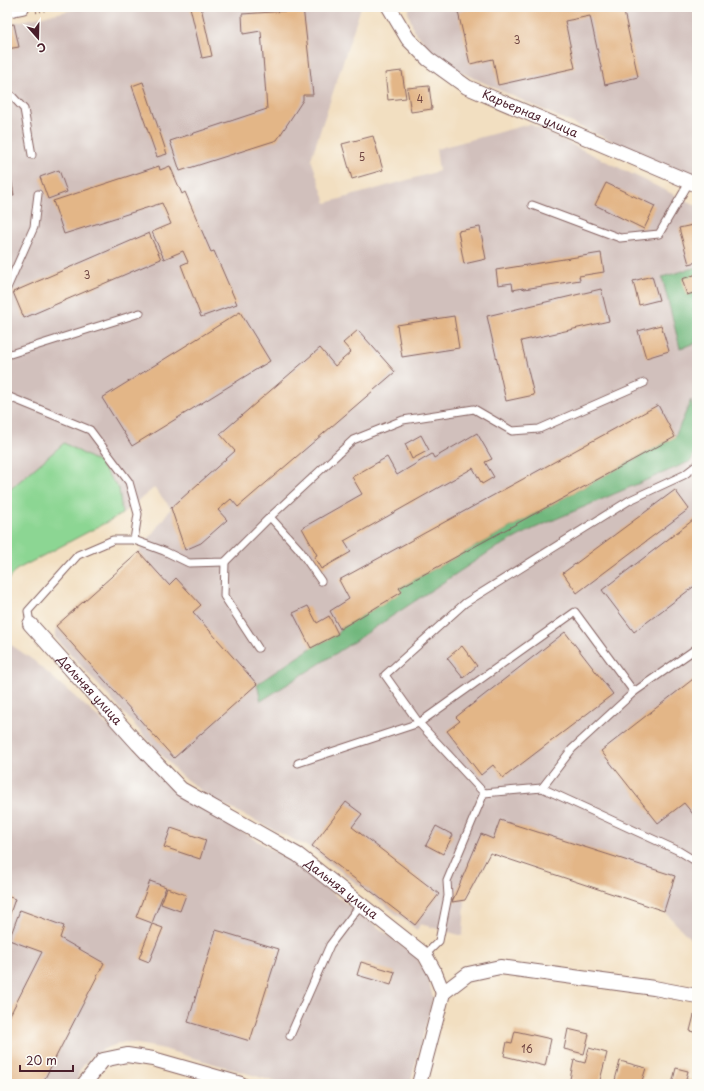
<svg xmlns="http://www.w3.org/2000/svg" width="704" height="1091" viewBox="0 0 704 1091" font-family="'Playpen Sans',sans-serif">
<rect width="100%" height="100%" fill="#fdfcf7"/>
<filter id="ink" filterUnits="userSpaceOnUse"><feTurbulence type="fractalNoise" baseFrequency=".025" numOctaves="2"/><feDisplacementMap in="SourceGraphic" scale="8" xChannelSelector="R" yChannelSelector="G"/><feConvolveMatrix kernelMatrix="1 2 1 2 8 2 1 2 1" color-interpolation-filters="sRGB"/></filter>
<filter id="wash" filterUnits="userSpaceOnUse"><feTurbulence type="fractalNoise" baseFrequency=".012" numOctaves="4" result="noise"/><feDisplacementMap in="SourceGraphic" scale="16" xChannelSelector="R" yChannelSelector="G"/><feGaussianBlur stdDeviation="0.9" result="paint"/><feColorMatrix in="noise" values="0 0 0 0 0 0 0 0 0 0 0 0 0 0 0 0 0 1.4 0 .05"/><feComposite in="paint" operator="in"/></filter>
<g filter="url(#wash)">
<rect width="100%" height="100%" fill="#f2dfc1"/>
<g fill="#d1c0bc">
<path d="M86 7H361L311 159 326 203 439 171 436 149 530 124 697 206V267L662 277 680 348 697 343V423L691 401 675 437 399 588 402 592 340 629 338 634 311 648 257 684 262 700 492 550 535 528 691 461 697 447V946L664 911 491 853 465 900 463 936 420 924 417 930 310 848 212 799 179 774 55 637 56 626 139 552 171 508 154 488 122 514 119 489 7 492V24Z"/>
<path d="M410 7H697V180L447 66 436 56 414 31 408 12Z"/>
<path d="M7 642 33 660 131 746 217 816 290 861 416 956 428 977 433 998 410 1084H283L160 1048 125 1042 108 1047 91 1056 80 1070 76 1084H7Z"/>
</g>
<path fill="#8cd693" stroke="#6b7a5f" d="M64 443 98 462 119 489 122 514 16 570 7 581V492Z"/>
<g fill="#71b77d" stroke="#5e6b54">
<path d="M697 267V343L680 348 662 277Z"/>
<path d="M691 400 697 423V447L691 461 535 528 492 550 338 652 261 701 257 684 311 648 338 634 340 629 401 592 399 588 675 437Z"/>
</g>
<g id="blocks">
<g fill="#e3b687">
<path d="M190 7H201L212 56 202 58Z"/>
<path d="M288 7H303L313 95H303V100L277 140 180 171 170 141 267 109 261 31 243 34 242 14 288 11Z"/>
<path d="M480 7H623L638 77 605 85 590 16 565 21 575 68 498 85 493 59 470 64 458 12Z"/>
<path d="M14 24 19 47 7 49V25Z"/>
<path d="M402 71 406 98 388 100 385 73Z"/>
<path d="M143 82 167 154 157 157 132 86Z"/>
<path d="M429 86 432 109 411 112 407 88Z"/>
<path d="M373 136 383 170 352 179 342 144Z"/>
<path d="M159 166 160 170 170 166 182 194 185 192 211 252 214 251 237 304 201 317 181 265 188 262 183 251 164 259 152 232 171 224 162 203 64 234 53 201Z"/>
<path d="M59 170 67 192 48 199 40 177Z"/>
<path d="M11 178 14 195 7 196V179Z"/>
<path d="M606 183 655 206 644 229 595 205Z"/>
<path d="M697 224V262L689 264 679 228Z"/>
<path d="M480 227 486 259 464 264 458 231Z"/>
<path d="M149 233 161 259 24 318 13 292Z"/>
<path d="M601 253 604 272 579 276 580 280 524 289 523 288 513 290 512 283 498 285 496 270Z"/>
<path d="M697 274V292L687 295 682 279Z"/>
<path d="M652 276 659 300 639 305 633 281Z"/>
<path d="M601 289 609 321 521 341 534 395 506 401 487 316Z"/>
<path d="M240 312 270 361 132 446 102 398Z"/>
<path d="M454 316 459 348 402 357 397 325Z"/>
<path d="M661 325 669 351 646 358 638 331Z"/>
<path d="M358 330 395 372 238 507 231 499 218 510 227 520 201 543 185 550 171 508 235 451 220 434 320 348 335 366 351 352 343 343Z"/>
<path d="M658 405 675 437 399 588 402 592 340 629 330 611 349 599 339 580Z"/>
<path d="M477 433 492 459 485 462 494 477 482 484 473 468 344 541 351 552 321 569 314 557 317 555 302 528 362 494 352 477 387 457 397 475 432 454 434 458Z"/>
<path d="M421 435 429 450 412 459 405 444Z"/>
<path d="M675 490 689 509 577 593 563 573Z"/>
<path d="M697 517V584L634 632 602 590Z"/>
<path d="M139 552 169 585 176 578 201 605 193 612 257 684 174 758 56 626Z"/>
<path d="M308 606 317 623 329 616 338 634 311 648 293 613Z"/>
<path d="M565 632 613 694 503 778 493 765 481 775 447 731 460 721 456 717Z"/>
<path d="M462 646 477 666 463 678 447 658Z"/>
<path d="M697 676V819L684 803 658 823 601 751Z"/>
<path d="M346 802 362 814 352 827 439 894 415 925 312 846Z"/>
<path d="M500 820 675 876 664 911 490 853 465 900 452 902 481 834 493 839Z"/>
<path d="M436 826 453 835 443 854 426 845Z"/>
<path d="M171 828 206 840 200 859 164 847Z"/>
<path d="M150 881 166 887 152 923 136 917Z"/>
<path d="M167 888 186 895 180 911 161 904Z"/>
<path d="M7 896 15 899 7 922Z"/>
<path d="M20 910 64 926 60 938 104 963 42 1084H7V1021L42 952 9 940Z"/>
<path d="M152 924 163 928 149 962 139 958Z"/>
<path d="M216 930 279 949 250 1041 188 1022Z"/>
<path d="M361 962 395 972 391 985 357 975Z"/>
<path d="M694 1015 697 1016V1033L690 1031Z"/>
<path d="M568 1029 589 1034 584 1054 564 1049Z"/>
<path d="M515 1031 551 1039 545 1066 504 1056 507 1042 512 1043Z"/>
<path d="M589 1048 607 1053 599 1084H588L570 1079 574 1060 585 1063Z"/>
<path d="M620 1061 646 1068 641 1084H614Z"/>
<path d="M676 1068 688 1071 686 1079 697 1081V1084H672Z"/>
<path d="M455 1080 468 1084H454Z"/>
</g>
</g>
</g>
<g filter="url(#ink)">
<use href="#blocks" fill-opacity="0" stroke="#856260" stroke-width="1"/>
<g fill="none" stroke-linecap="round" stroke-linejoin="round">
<defs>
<g id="service">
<path d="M7 93 13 97 24 109 32 155"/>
<path d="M532 205 620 238 659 234 690 181"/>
<path d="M7 288 34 227 38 194"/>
<path d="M7 355 140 313"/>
<path d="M7 396 90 430 129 482 138 514 134 540"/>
<path d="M697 465 684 475 630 500 465 603 385 675 419 723 575 612 634 692 697 648"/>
<path d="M270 517 299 549 321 581"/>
<path d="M225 562 224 596 258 648"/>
<path d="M30 624 28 611 78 555 113 540H134L164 551 189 563 225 562 270 517 353 440 403 420 474 409 512 431 539 429 644 383"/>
<path d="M298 763 419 723 484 793"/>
<path d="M542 788 572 749 634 692"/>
<path d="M425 955 439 941 448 896 447 881 484 793 542 788 679 851 697 862"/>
<path d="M290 1036 330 945 361 904"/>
</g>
<g id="minor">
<path id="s1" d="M389 7 408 39 428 59 467 87 697 185"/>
<path d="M7 10 22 7"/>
<path id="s2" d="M30 624 138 744 181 789 298 855 425 955 435 973 443 993"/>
<path d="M443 993 468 974 500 967 654 988 697 996"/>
<path d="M84 1084 103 1060 127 1055 153 1059 241 1084"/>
<path d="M419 1084 443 993"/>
</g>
</defs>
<use href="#service" stroke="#856260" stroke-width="9"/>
<use href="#minor" stroke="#856260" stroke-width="16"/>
<path stroke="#856260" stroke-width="2.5" stroke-dasharray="1 3" stroke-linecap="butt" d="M36 12 59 7"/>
<use href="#service" stroke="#fff" stroke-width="7"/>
<use href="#minor" stroke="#fff" stroke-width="14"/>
</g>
</g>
<g text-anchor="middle" stroke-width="3" stroke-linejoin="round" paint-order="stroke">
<g font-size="10" fill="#704542">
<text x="517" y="44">3</text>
<text x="420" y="103">4</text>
<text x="362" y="161">5</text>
<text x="87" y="279">3</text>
<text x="527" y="1053">16</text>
</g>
<g font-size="12" fill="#4a1f2b" stroke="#fdfcf7">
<text dy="4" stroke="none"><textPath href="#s1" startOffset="182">Карьерная улица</textPath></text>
<text dy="4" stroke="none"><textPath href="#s2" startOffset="89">Дальняя улица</textPath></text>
<text dy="4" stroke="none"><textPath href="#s2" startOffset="413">Дальняя улица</textPath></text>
</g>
</g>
<rect width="704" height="1091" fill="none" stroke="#fdfcf7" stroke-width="24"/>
<g transform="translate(38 38) rotate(160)" stroke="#fdfcf7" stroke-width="3" paint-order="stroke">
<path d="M0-3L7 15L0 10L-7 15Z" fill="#4a1f2b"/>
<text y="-6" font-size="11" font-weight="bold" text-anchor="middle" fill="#4a1f2b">С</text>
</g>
<path d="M20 1065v6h53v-6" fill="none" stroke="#4a1f2b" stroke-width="2"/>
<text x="26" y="1065" font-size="12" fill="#4a1f2b" stroke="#fdfcf7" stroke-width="3" paint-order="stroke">20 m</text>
</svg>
